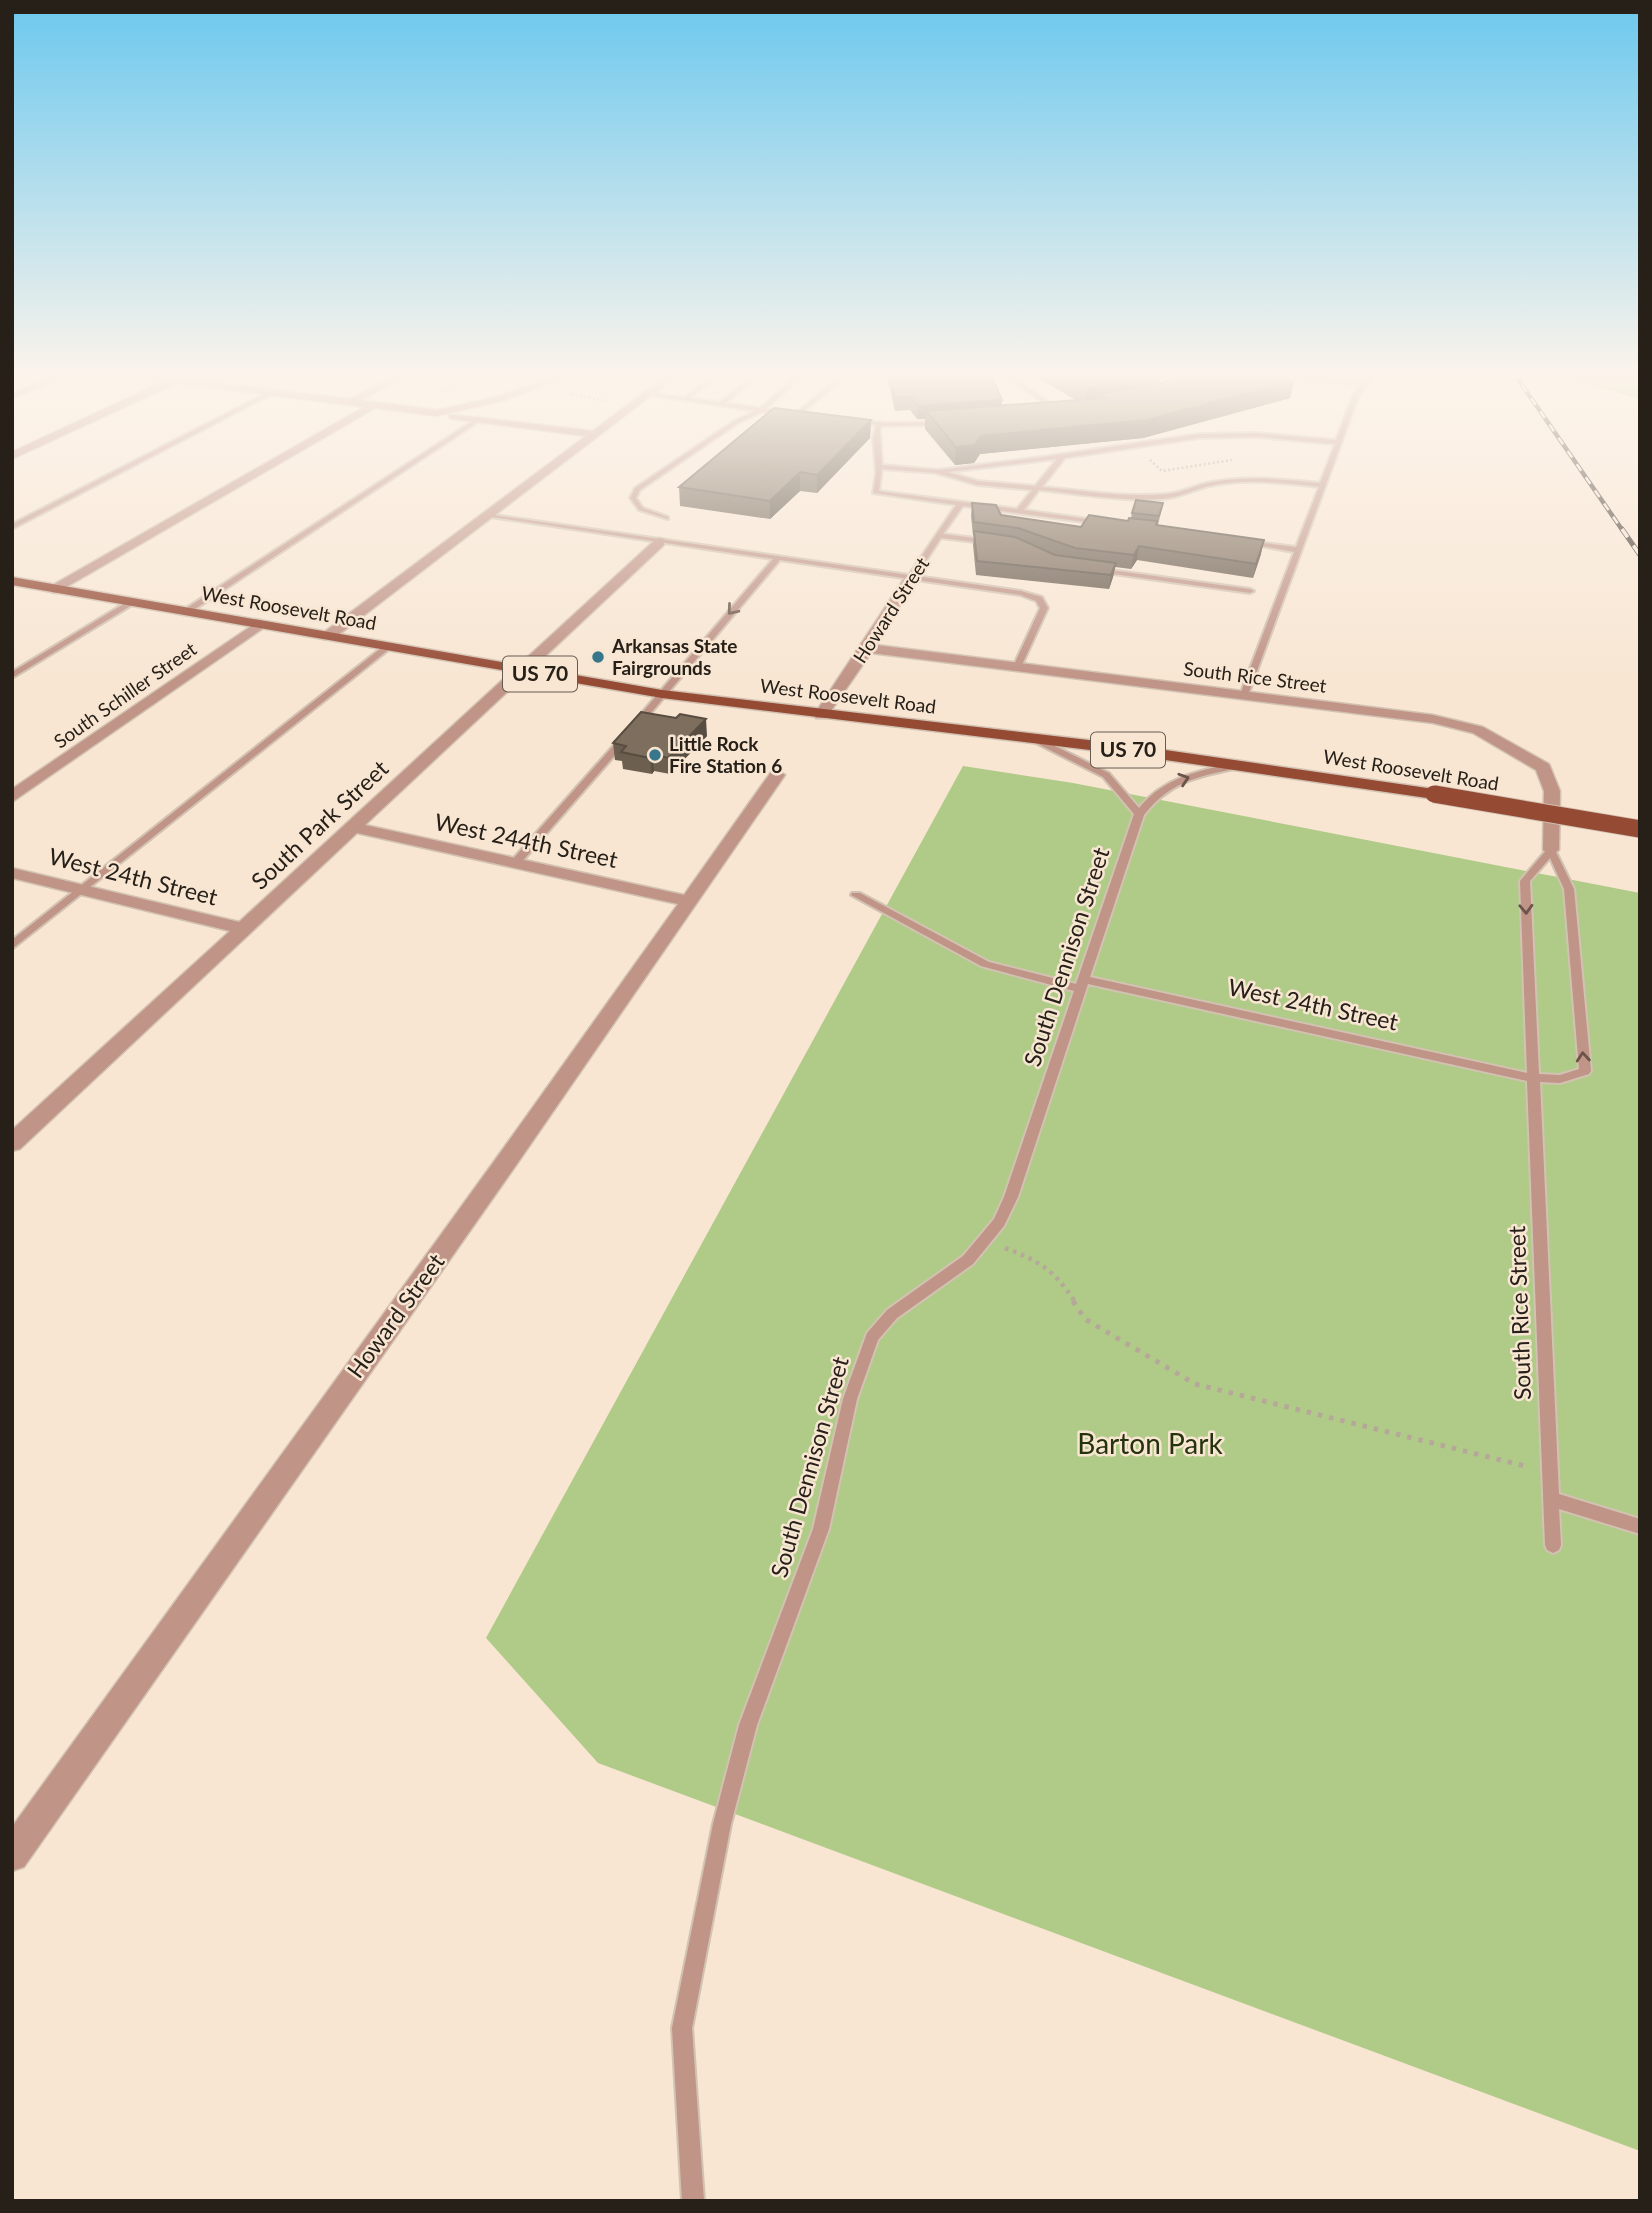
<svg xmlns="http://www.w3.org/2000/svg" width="1652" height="2213" viewBox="0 0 1652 2213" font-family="Lato,sans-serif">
<rect width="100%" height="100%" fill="#f8e6d3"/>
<g fill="#b0ca88">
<path d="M1544 372H1640V399Z"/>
<path d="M963 766 1073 783 1640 893V2151L598 1763 486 1638Z"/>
</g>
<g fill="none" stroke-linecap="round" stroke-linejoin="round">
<defs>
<g id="lane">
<path d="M65 372H72L12 398V394Z"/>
<path d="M716 372H722L690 398 720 402 757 372H763L726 403 760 408 801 372H807L766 409 786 412V414L762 412 738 423 640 490 636 498 643 508 668 517V519L639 510 630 498 635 488 734 421 755 411 643 394 646 392 684 398Z"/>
<path d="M845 372H851L799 416H795V414Z"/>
<path d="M999 372H1005L1062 411 1057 412Z"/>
<path d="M1236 372H1254L1363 382 1370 372H1376L1359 395 1248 695 1244 698 1240 695 1294 552 1245 543 1249 541 1296 547 1319 487C1283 483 1246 478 1210 486 1196 489 1183 496 1169 498 1132 503 1077 494 1039 490L1024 510 1102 521 1103 522 1100 524 963 506 943 534 991 540 995 542 991 544 941 538 916 576 1021 591 1042 597 1048 608 1021 667 1017 669 1013 667 1040 608 1036 601 1020 595 780 560 640 726H634V722L773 559 484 516 487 514 909 575 956 505 873 493 876 473 873 438 876 425 854 423 852 420 889 423 943 422 941 425 881 426 880 430 882 465 939 470 1042 457 1199 434 1257 433 1336 440 1353 395 1360 385ZM1257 437 1335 444 1320 483C1284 479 1248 476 1212 482 1197 484 1182 493 1166 494 1125 498 1082 490 1042 487L1065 458 1199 438ZM1057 459 1035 486 978 481 948 472ZM882 469 936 473 977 485 1032 490 1017 509 879 491Z"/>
<path d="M272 390 274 393 12 529V524Z"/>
<path d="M479 417 481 420 189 613 182 611Z"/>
<path d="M1096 568 1250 589 1254 591 1250 593 1099 572H1096Z"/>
<path d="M130 600 137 602 12 678V672Z"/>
<path d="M385 645 392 647 12 949V940Z"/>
<path d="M625 735 629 738 628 740 520 864H512V860L622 736Z"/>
<path d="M1033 735 1109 773 1139 808C1165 776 1202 770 1240 762L1245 765 1243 767C1202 776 1172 779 1144 815L1090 977 1527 1073 1520 881 1548 848H1554L1574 889 1591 1071 1589 1074 1560 1083 1540 1082 1559 1494 1640 1519V1534L1559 1509 1561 1545 1559 1550 1553 1553 1547 1550 1545 1545 1527 1081 1088 984 1018 1197 1004 1226 973 1264 897 1318 878 1340 857 1399 829 1529 757 1725 731 1824 692 2028 704 2201H682L672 2028 713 1824 739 1725 813 1529 843 1399 867 1333 887 1310 963 1256 994 1219 1004 1197 1074 991 981 966 851 895 852 893H860L989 962 1076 984 1134 814 1103 777 1030 740 1029 738ZM1550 858 1564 889 1579 1069 1560 1075 1539 1074 1530 881Z"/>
</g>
<g id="street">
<path d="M108 372H134L349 399 403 372H415L361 400 437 410 496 397 567 372H580L502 401 437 416 375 408 56 593 51 592V586L364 407 177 383 12 459V452L164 381Z"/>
<path d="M671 372H682L333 639H323V633L586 436 453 419 449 418V414L593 431Z"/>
<path d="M660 538 664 539V545L365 825 684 895 771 772 777 770 785 775 519 1161 24 1867 12 1871V1827L503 1149 678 904 357 833 20 1149 12 1151V1130L230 931 12 878V868L239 922 656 539Z"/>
<path d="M911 573 917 577 876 645 1433 715 1483 727 1549 764 1560 791 1559 850 1551 855 1543 850 1544 791 1536 770 1473 733 1433 723 871 653 826 718H816L814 715 905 577Z"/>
<path d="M260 620 267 624 265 627 12 802V789Z"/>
</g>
<path id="primary" d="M12 577 662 690 1131 745 1434 789 1442 794 1434 799 1131 755 662 698 12 585Z"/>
</defs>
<use href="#lane" stroke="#d2c2b2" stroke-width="4"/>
<use href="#street" stroke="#d2c2b2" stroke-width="3"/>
<use href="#primary" stroke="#d2c2b2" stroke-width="3"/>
<g stroke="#b6a899" stroke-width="2.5" stroke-dasharray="2 2.5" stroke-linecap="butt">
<path d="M330 372H335"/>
<path d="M347 372H351"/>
<path d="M323 375 344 378"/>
<path d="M861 381 894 385"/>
<path d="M469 385 501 372"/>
<path d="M442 392 484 372"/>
<path d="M571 394 606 401"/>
<path d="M1150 460 1162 471 1232 460"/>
</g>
<path stroke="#b6a899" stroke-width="4.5" stroke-dasharray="3.5 5" stroke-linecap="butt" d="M1005 1248C1040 1261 1055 1271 1075 1302"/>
<path stroke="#b6a899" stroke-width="5" stroke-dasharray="4.5 7" stroke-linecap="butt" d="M1073 1301 1085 1319 1195 1384 1529 1467"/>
<use href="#lane" fill="#c09487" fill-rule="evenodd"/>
<use href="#street" fill="#c09487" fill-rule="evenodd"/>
<use href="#primary" fill="#954a34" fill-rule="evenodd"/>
<defs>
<path id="rail-far1" d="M1513 372 1623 531"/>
<path id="rail" d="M1622 529 1640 555"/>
</defs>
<use href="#rail-far1" stroke="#3f372f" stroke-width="4.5"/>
<use href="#rail" stroke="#3f372f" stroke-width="5"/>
<use href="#rail-far1" stroke="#f8e6d3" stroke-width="2.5" stroke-dasharray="8" stroke-linecap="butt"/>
<use href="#rail" stroke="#f8e6d3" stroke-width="3.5" stroke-dasharray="10" stroke-linecap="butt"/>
<defs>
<path id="primary-bridge" d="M1434 794 1640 829"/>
</defs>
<use href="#primary-bridge" stroke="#d2c2b2" stroke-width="19" stroke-linecap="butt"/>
<use href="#primary-bridge" stroke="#954a34" stroke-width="17"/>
</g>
<g fill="#6c5f50">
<path d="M886 372H990L1002 406 1078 401 1027 372H1165L1157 384 1290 398 1143 438 980 454 974 463 955 465 925 429V419H917L910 410 895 411Z"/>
<path d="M871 420 870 438 817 493 800 491 770 519 680 506 679 487Z"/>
<path d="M972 503 1001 515 1081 527 1128 521 1131 518 1132 513 1163 503 1158 525 1261 554 1253 578 1137 560 1131 569 1115 567 1113 577 1109 589 976 575 973 545 974 536 973 535 971 516Z"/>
<path d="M707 736 670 774 654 771 652 774 623 769 622 761 615 760 613 743Z"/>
</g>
<g fill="#584d41">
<path d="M1157 372H1165L1152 391 1106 398 1099 394 1098 402 1084 404 1087 388Z"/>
<path d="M1294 381 1290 398 1143 438 980 454 974 463 955 465 956 447 981 436Z"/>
<path d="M1002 400 1001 413 926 411 925 419H917L918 406Z"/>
<path d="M871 420 870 438 817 493V475Z"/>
<path d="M800 472V491L770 519V501Z"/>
<path d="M1264 540 1261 554 1253 578 1256 564Z"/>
<path d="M1139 546 1137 560 1131 569 1134 555Z"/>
<path d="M1116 563 1113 577 1109 589 1111 575Z"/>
<path d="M706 719 707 736 670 774 668 758Z"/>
<path d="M652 754 654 771 652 774 650 758Z"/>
</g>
<g fill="#7e6e5d" stroke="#584d41" stroke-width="2">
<path d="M889 372H990L1002 400 918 406 911 397 895 398Z"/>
<path d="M1058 372H1157L1154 375 1087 388Z"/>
<path d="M1203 372H1264L1294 381 1146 420 981 436 975 445 956 447 926 411 1106 398 1099 394 1147 385 1145 387Z"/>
<path d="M774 408 871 420 817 475 800 472 770 501 679 487Z"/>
<path d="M1136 500 1163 503 1159 516 1132 513Z"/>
<path d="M972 503 996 505 1001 515 1081 527 1089 515 1128 521 1129 518 1157 521 1156 525 1264 540 1256 564 1139 546 1134 555 1075 548 1018 528 974 522Z"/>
<path d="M974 531 1015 537 1055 555 1116 563 1111 575 977 561Z"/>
<path d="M641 712 676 718 680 714 706 719 668 758 652 754 650 758 621 752 626 746 613 743Z"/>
</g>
<defs><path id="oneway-chevron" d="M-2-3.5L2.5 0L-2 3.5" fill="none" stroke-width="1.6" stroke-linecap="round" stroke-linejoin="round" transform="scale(1.75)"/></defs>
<g stroke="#6b544a">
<use href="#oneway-chevron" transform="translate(732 610) rotate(130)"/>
<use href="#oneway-chevron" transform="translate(1184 779) rotate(-18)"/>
<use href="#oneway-chevron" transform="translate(1526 909) rotate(88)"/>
<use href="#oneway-chevron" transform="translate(1583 1057) rotate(-95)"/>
</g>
<linearGradient id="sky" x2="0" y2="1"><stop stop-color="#6bc8ee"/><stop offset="0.55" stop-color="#fcf4eb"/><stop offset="1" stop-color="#fcf4eb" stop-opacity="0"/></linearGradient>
<rect width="1652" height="682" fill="url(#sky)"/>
<g fill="#38768c" stroke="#f8e6d3" stroke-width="2.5">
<circle cx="598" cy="657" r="7"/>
<circle cx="655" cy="755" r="7"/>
</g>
<g text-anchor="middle" stroke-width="5" stroke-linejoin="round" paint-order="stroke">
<g font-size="19" fill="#262019" stroke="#f8e6d3">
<text transform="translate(289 608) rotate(10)" y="7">West Roosevelt Road</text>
<text transform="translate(891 610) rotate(-57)" y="7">Howard Street</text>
<text transform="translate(1255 677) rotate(7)" y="7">South Rice Street</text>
<text transform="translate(125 695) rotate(-35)" y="7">South Schiller Street</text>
<text transform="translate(848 696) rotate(7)" y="7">West Roosevelt Road</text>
<text transform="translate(1411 770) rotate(9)" y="7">West Roosevelt Road</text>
</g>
<g font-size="19" font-weight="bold" fill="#262019" stroke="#f8e6d3" text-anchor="start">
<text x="612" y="653">Arkansas State<tspan x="612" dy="22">Fairgrounds</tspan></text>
<text x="669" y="751">Little Rock<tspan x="669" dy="22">Fire Station 6</tspan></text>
</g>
<g fill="#f8e6d3" stroke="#655b51" stroke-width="2">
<rect x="503" y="656.5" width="74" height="35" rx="5"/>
<rect x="1091" y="732.5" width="74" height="35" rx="5"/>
</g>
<g font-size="21" font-weight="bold" fill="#262019">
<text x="540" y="681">US 70</text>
<text x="1128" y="757">US 70</text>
</g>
<g font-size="23" fill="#262019" stroke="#f8e6d3">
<text transform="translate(320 825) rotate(-43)" y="8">South Park Street</text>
<text transform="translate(526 841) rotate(12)" y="8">West 244th Street</text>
<text transform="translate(133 877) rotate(14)" y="8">West 24th Street</text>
<text transform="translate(1067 957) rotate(-72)" y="8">South Dennison Street</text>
<text transform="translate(1313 1005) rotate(12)" y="8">West 24th Street</text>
<text transform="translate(1520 1313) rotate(-92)" y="8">South Rice Street</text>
<text transform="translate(396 1316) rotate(-54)" y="8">Howard Street</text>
<text transform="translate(810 1467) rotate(-74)" y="8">South Dennison Street</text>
</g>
<g font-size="28" fill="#25330c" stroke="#f8e6d3">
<text x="1150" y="1454">Barton Park</text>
</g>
</g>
<rect width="1652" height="2213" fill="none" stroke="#262019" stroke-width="28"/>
</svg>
